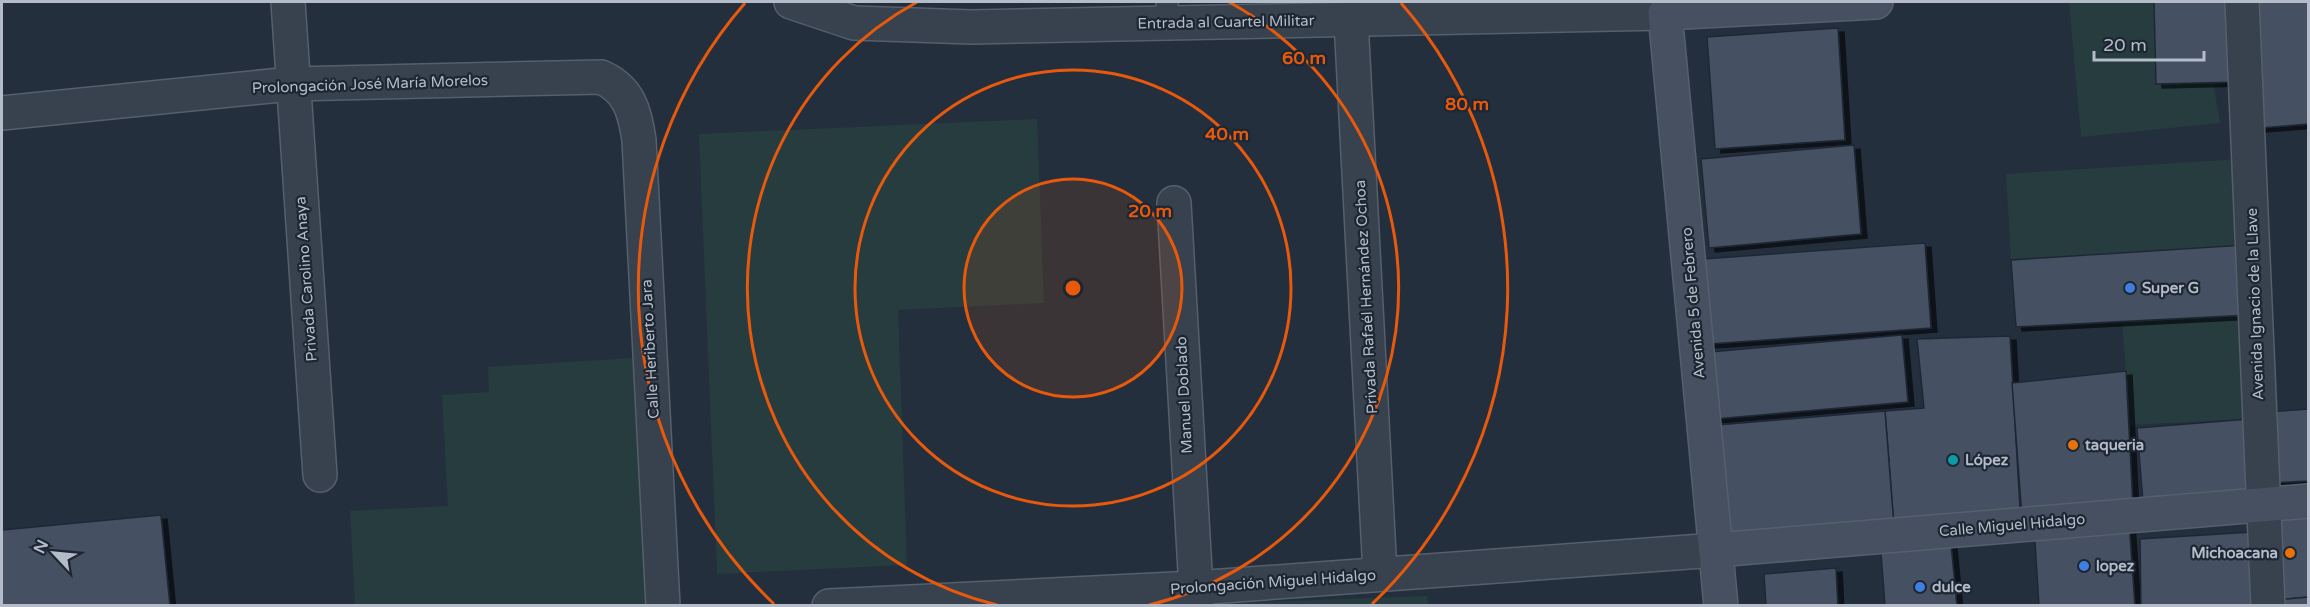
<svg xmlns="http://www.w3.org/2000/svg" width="2310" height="607" viewBox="0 0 2310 607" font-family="'Varela Round',sans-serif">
<defs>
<filter id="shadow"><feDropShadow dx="6" dy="4" stdDeviation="0" flood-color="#0009"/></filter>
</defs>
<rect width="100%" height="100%" fill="#242f3e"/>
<g fill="#263c3f">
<path d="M2069 2H2154L2156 84 2213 82 2220 123 2081 137Z"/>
<path d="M1037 119 1044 303 898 310 907 565 717 574 699 134Z"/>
<path d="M2240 159 2245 245 2011 260 2006 174Z"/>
<path d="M2245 315 2249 419 2130 425 2122 321Z"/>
<path d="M647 357 652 605H355L350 511 448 506 442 395 489 392 488 367Z"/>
<path d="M1427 596 1428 605 1206 604Z"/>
</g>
<g fill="#455162" stroke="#1f2835" stroke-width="1.5" filter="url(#shadow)">
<path d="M2154 2H2236L2238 82 2156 84Z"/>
<path d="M2251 2H2308V124L2260 128Z"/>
<path d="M1838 28 1845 140 1715 149 1707 37Z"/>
<path d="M1854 145 1861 234 1709 248 1701 159Z"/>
<path d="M1925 243 1931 328 1709 344 1703 259Z"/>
<path d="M2245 245 2249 315 2016 327 2011 260Z"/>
<path d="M1902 335 1908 402 1715 419 1710 352Z"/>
<path d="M2010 336 2020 509 1894 526 1885 411 1924 408 1917 339Z"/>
<path d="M2126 371 2133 507 2022 517 2012 383Z"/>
<path d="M2308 409V481L2272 483 2268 412Z"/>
<path d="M1885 411 1894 526 1726 540 1717 425Z"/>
<path d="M2249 419 2254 493 2143 502 2137 428Z"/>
<path d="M2308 506V597L2275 600 2269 508Z"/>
<path d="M161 515 170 606H2V530Z"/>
<path d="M2129 521 2135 606H2039L2034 526Z"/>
<path d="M2253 532 2258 606H2141L2140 539Z"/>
<path d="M1950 534 1957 606H1885L1880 540Z"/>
<path d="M1836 568 1838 606H1766L1764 574Z"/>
<path d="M2308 597V606H2275V600Z"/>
</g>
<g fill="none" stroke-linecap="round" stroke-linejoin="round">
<defs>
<path id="lane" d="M1167 2 1168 23"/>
<g id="street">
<path d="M288 2 320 475"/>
<path d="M791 2 854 23 972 27 1665 13V2"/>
<path d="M2242 2 2268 606"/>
<path d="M1351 20 1380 574"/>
<path d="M2 113 291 84 601 77C629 89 635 112 639 140L663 606"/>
<path d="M1174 203 1197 606"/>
<path d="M829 606 1195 588 1716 550"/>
</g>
<g id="secondary">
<path d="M1716 550 2308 501"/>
<path d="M1721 606 1665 13 1876 2"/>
</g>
</defs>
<use href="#lane" stroke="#565f6c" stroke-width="24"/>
<use href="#street" stroke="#565f6c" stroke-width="36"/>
<use href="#secondary" stroke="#565f6c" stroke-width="36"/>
<use href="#lane" stroke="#38414e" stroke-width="21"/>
<use href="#street" stroke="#38414e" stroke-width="33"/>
<use href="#secondary" stroke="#465061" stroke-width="33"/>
</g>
<circle cx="1073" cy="288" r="109" fill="#e8590c" fill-opacity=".12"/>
<g fill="none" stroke="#e8590c" stroke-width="3">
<circle cx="1073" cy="288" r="109"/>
<circle cx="1073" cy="288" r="218"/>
<path d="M997 605A326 326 0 0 1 917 2M1229 2A326 326 0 0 1 1149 605"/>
<path d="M774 604A435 435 0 0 1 745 3M1401 3A435 435 0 0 1 1372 604"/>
</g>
<g fill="#3f7fe0" stroke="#1d2633" stroke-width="2">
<circle cx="2130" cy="288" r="6"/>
<circle cx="2084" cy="566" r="6"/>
<circle cx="1920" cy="587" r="6"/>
</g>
<g fill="#e8710a" stroke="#1d2633" stroke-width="2">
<circle cx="2073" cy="445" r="6"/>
<circle cx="2290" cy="553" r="6"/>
</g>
<circle fill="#0f9aa8" stroke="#1d2633" stroke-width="2" cx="1953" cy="460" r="6"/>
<g text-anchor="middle" stroke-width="4.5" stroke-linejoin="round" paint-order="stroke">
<g font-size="15" fill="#b4bcc9" stroke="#1d2633">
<text transform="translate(1226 22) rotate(-1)" y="5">Entrada al Cuartel Militar</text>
<text transform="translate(370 84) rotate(-2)" y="5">Prolongación José María Morelos</text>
<text transform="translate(306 279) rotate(-94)" y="5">Privada Carolino Anaya</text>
<text transform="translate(1366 297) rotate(-93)" y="5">Privada Rafaél Hernández Ochoa</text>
<text transform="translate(1693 303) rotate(-95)" y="5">Avenida 5 de Febrero</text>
<text transform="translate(2255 304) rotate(-92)" y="5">Avenida Ignacio de la Llave</text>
<text transform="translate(650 349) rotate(-93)" y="5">Calle Heriberto Jara</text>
<text transform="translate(1184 395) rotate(-93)" y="5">Manuel Doblado</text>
<text transform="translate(2012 525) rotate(-5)" y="5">Calle Miguel Hidalgo</text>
<text transform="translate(1273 582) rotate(-4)" y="5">Prolongación Miguel Hidalgo</text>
</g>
<g font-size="15" font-weight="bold" fill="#b4bcc9" stroke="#1d2633" text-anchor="start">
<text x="2142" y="293">Super G</text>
<text x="2085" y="450">taqueria</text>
<text x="1965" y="465">López</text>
<text x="2278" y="558" text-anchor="end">Michoacana</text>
<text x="2096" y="571">lopez</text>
<text x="1932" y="592">dulce</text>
</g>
</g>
<circle cx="1073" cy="288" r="9" fill="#e8590c" stroke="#1d2633" stroke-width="3"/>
<g font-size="18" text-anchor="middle" font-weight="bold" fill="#e8590c" stroke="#1d2633" stroke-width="4.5" stroke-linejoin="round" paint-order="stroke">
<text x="1304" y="64">60 m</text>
<text x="1467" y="110">80 m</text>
<text x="1227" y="140">40 m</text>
<text x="1150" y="217">20 m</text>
</g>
<rect width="2310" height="607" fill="none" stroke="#b4bcc9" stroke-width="6"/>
<g transform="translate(54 553) rotate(296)" stroke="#1d2633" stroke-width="4.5" paint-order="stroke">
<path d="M0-4.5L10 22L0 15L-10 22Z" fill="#b4bcc9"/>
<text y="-9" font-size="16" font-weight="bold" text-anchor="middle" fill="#b4bcc9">N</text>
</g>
<path d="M2094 51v9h110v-9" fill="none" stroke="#b4bcc9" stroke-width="3"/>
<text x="2103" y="51" font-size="18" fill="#b4bcc9" stroke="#1d2633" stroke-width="4.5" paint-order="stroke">20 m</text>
</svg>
